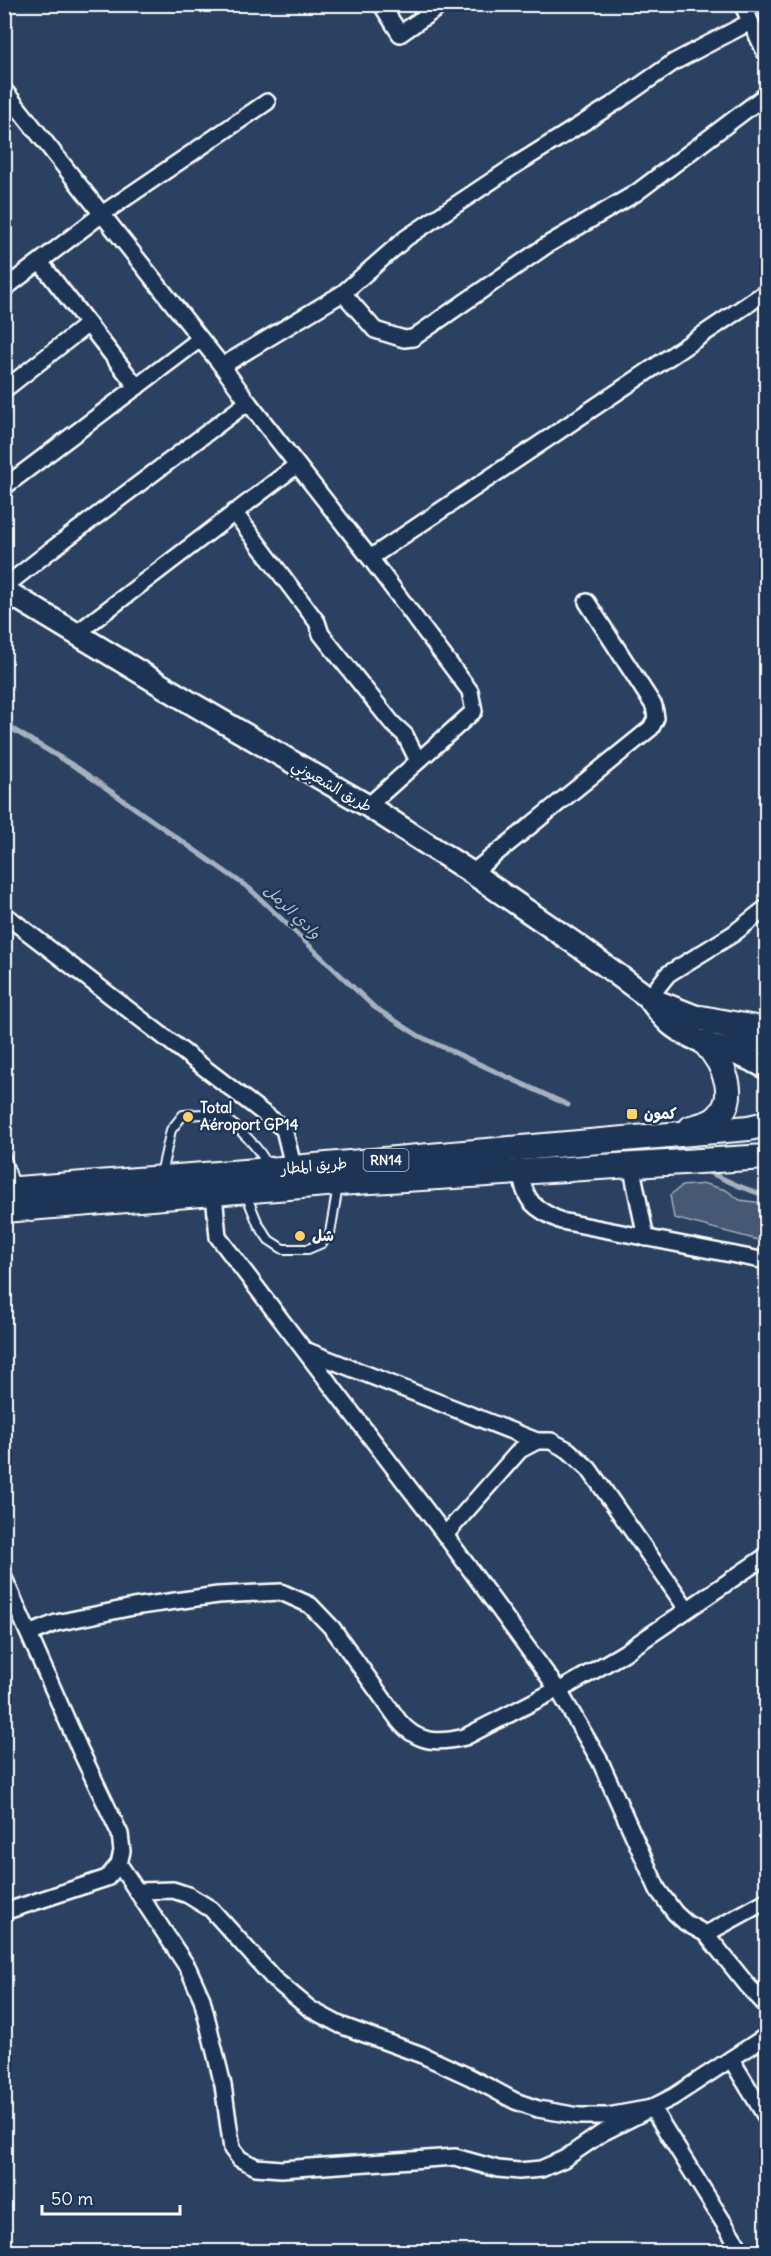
<svg xmlns="http://www.w3.org/2000/svg" width="771" height="2256" viewBox="0 0 771 2256" font-family="Delius,'Playpen Sans Arabic',sans-serif">
<rect width="100%" height="100%" fill="#2a4161"/>
<filter id="ink" filterUnits="userSpaceOnUse"><feTurbulence type="fractalNoise" baseFrequency=".0167" numOctaves="2"/><feDisplacementMap in="SourceGraphic" scale="12" xChannelSelector="R" yChannelSelector="G"/><feConvolveMatrix kernelMatrix="1 2 1 2 8 2 1 2 1" color-interpolation-filters="sRGB"/></filter>
<g filter="url(#ink)">
<path fill="#465975" stroke="#a2acba" stroke-width="1.5" d="M705 1184 726 1190 740 1200 762 1203 766 1207V1242L674 1218 670 1195 682 1186Z"/>
<g fill="none" stroke-linecap="round" stroke-linejoin="round">
<g stroke="#a7b1be" stroke-width="5">
<path d="M4 724 79 769 250 889 374 1007 419 1036 568 1105"/>
<path d="M706 1171 739 1186 766 1196"/>
</g>
<defs>
<g id="lane">
<path d="M4 1153 15 1185"/>
<path d="M161 1174 171 1130 183 1115C196 1114 209 1113 221 1118 237 1123 261 1151 268 1166"/>
<path d="M245 1192 258 1224 269 1240 283 1249H308L322 1243 330 1233 338 1186"/>
</g>
<g id="street">
<path d="M381 4 400 34 443 4"/>
<path d="M742 4 766 54"/>
<path d="M4 90 222 366 248 402 370 558 766 292"/>
<path d="M40 262 137 387"/>
<path d="M4 289 102 214 267 102"/>
<path d="M343 293 375 330 404 339 413 338 547 245 636 193 766 95"/>
<path d="M222 366 343 293 406 238 514 166 615 103 674 62 750 22"/>
<path d="M4 390 88 324"/>
<path d="M4 487 200 339"/>
<path d="M234 512 317 622 321 634 392 723 405 735 418 761"/>
<path d="M4 587 51 550 248 402"/>
<path d="M77 633 297 465"/>
<path d="M368 806 474 711 470 691 370 558"/>
<path d="M472 873 651 728 656 718 654 706 587 602"/>
<path d="M4 914 284 1129 295 1174"/>
<path d="M649 998 668 974 733 934 766 908"/>
<path d="M631 1164 646 1238"/>
<path d="M521 1172C524 1202 535 1209 561 1221L766 1261"/>
<path d="M214 1194 218 1237 445 1535 559 1691 624 1653 766 1556"/>
<path d="M305 1350 537 1441"/>
<path d="M445 1535 520 1450 537 1441H551L568 1450 589 1469 687 1609"/>
<path d="M4 1578 80 1750 120 1834 122 1851 119 1864 107 1878 4 1912"/>
<path d="M29 1634 56 1623 133 1607 218 1595 281 1592 310 1605 333 1629 399 1721C417 1743 437 1744 465 1737L558 1689"/>
<path d="M559 1691 600 1761 658 1890 675 1913 686 1923 706 1934 748 1986 766 2005"/>
<path d="M119 1864 188 1968 202 1999 223 2085 232 2149 240 2159 256 2167 281 2169 455 2157 498 2169 519 2171 541 2169 564 2159 602 2133 673 2097 766 2036"/>
<path d="M139 1891 173 1890 188 1895 211 1909 274 1979 310 2009 340 2025 422 2055 470 2077 515 2101 538 2109 579 2116H608L652 2108 742 2252"/>
<path d="M706 1934 766 1901"/>
<path d="M731 2059 766 2117"/>
</g>
<g id="secondary">
<path d="M4 590 191 703 368 806 472 873 580 947 649 998 766 1044"/>
<path d="M649 999C657 1009 664 1020 674 1027 702 1047 738 1050 766 1068"/>
</g>
<g id="primary">
<path d="M701 1018 766 1030"/>
<path d="M691 1128C699 1126 708 1124 714 1120 742 1099 723 1063 705 1043"/>
<path d="M4 1190 270 1170 749 1128 766 1124"/>
<path d="M4 1210 338 1183 766 1157"/>
</g>
</defs>
<use href="#lane" stroke="#fff" stroke-width="12"/>
<use href="#street" stroke="#fff" stroke-width="20"/>
<use href="#secondary" stroke="#fff" stroke-width="26"/>
<use href="#primary" stroke="#fff" stroke-width="28"/>
<use href="#lane" stroke="#1d3557" stroke-width="8"/>
<use href="#street" stroke="#1d3557" stroke-width="15"/>
<use href="#secondary" stroke="#1d3557" stroke-width="21"/>
<use href="#primary" stroke="#1d3557" stroke-width="24"/>
</g>
</g>
<g fill="#ffd166" stroke="#1d3557" stroke-width="2">
<rect x="626" y="1108" width="12" height="12" rx="3"/>
<circle cx="188" cy="1117" r="6"/>
<circle cx="300" cy="1236" r="6"/>
</g>
<g text-anchor="middle" stroke-width="5" stroke-linejoin="round" paint-order="stroke">
<rect fill="#1d3557" stroke="#bbc2cd" stroke-width="1.5" x="363.5" y="1149" width="45" height="22" rx="4.5"/>
<g font-size="14" font-weight="bold" fill="#fff">
<text x="386" y="1165">RN14</text>
</g>
<g font-size="15" fill="#fff" stroke="#1d3557">
<text transform="translate(332 786) rotate(30)" y="5">طريق الشعبوني</text>
<text transform="translate(314 1166) rotate(-5)" y="5">طريق المطار</text>
</g>
<g font-size="15" font-weight="bold" fill="#fff" stroke="#1d3557" text-anchor="start">
<text x="200" y="1113">Total<tspan x="200" dy="17">Aéroport GP14</tspan></text>
<text x="644" y="1119">كمون</text>
<text x="312" y="1241">شل</text>
</g>
<g font-size="16" font-style="italic" fill="#b6bec8" stroke="#1d3557">
<text transform="translate(293 911) rotate(44)" y="6">وادي الرمل</text>
</g>
</g>
<rect width="771" height="2256" fill="none" stroke="#1d3557" stroke-width="24"/>
<rect x="12" y="12" width="747" height="2232" fill="none" stroke="#fff" stroke-width="2" filter="url(#ink)"/>
<path d="M42 2205v9h138v-9" fill="none" stroke="#ffffff" stroke-width="3"/>
<text x="51" y="2205" font-size="18" fill="#ffffff" stroke="#1d3557" stroke-width="4.5" paint-order="stroke">50 m</text>
</svg>
